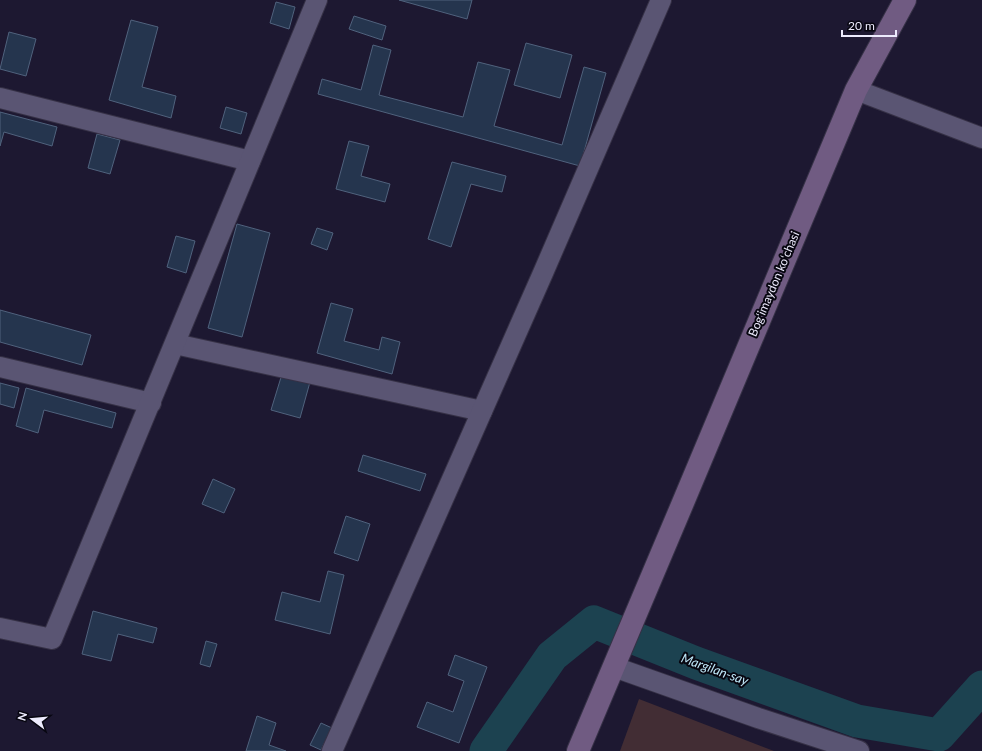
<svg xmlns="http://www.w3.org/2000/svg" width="982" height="751" viewBox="0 0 982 751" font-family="Lato,sans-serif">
<rect width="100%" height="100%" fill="#1d1831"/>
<path fill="#422d34" d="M639 699 774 751H620Z"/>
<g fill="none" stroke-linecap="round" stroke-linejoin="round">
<path stroke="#1c4250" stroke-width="33" d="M486 751 552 656 594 622 696 663 857 721 939 735 982 687"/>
</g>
<g fill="#25354e" stroke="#50627d">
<path d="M399 0H472L467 19Z"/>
<path d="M276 2 295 7 289 29 270 23Z"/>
<path d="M354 16 386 26 382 40 349 29Z"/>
<path d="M131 20 158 27 142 87 176 96 171 118 109 100Z"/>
<path d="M9 32 36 39 26 76 0 69Z"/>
<path d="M526 43 572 55 560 98 514 85Z"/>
<path d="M373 45 391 50 379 95 463 117 478 62 510 70 494 126 562 145 584 67 606 73 580 166 318 94 322 79 361 90Z"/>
<path d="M226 107 247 113 241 134 220 128Z"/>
<path d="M0 112 57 127 52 146 4 132 0 146Z"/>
<path d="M97 134 120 140 110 174 88 168Z"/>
<path d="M349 141 369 146 361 176 390 184 385 202 336 189Z"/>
<path d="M452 162 506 176 502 192 471 184 451 247 428 239Z"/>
<path d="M237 224 270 233 242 337 208 328Z"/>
<path d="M317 228 333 233 327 250 311 244Z"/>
<path d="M176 236 195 241 186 273 167 267Z"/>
<path d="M331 303 353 309 344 341 379 350 382 337 400 342 392 374 317 353Z"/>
<path d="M0 310 91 335 82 365 0 342Z"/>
<path d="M282 374 310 382 300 418 271 410Z"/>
<path d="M0 383 19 388 14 408 0 404Z"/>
<path d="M26 388 116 413 112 428 44 410 38 433 16 426Z"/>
<path d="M363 455 426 474 420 491 358 471Z"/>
<path d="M213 479 235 489 224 513 202 504Z"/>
<path d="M346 516 370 524 358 561 334 553Z"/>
<path d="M328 571 344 575 330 634 275 620 282 592 320 602Z"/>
<path d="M93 611 157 628 153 643 118 634 111 661 82 654Z"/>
<path d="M206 641 217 644 210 667 200 664Z"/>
<path d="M455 655 487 667 459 743 417 727 427 702 453 712 464 681 448 675Z"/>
<path d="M257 716 276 723 269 745 286 751H246Z"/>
<path d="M321 723 332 728 321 750 310 745Z"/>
</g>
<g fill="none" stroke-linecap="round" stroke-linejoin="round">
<defs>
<g id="street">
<path d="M856 90 982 138"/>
<path d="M0 98 250 161"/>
<path d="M175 344 482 411"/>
<path d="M0 367 151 403"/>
<path d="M0 628 52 639 317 0"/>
<path d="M614 667 758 718 859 751"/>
<path d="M332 751 543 273 661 0"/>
</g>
<path id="secondary" d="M578 751 682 505 856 90 905 0"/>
</defs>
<use href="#street" stroke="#363146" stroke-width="22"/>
<use href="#secondary" stroke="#363146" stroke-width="24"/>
<use href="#street" stroke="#5a5573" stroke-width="20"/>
<use href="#secondary" stroke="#705b82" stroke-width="22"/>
</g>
<g text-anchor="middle" stroke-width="4" stroke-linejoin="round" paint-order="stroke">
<g font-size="12" fill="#edebfd" stroke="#070610">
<text transform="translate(774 284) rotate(-67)" y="4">Bogʻimaydon koʻchasi</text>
</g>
<g font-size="13" font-style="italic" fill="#bfe7f8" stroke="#070610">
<text transform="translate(715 669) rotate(20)" y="5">Margilan-say</text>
</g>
</g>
<g transform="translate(32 719) rotate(286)" stroke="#070610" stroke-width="3" paint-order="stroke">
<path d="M0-3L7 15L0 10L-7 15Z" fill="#edebfd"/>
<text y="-6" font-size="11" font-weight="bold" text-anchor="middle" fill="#edebfd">N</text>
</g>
<path d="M842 30v6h54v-6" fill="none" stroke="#edebfd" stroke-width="2"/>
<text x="848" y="30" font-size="12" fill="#edebfd" stroke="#070610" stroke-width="3" paint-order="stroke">20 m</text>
</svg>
